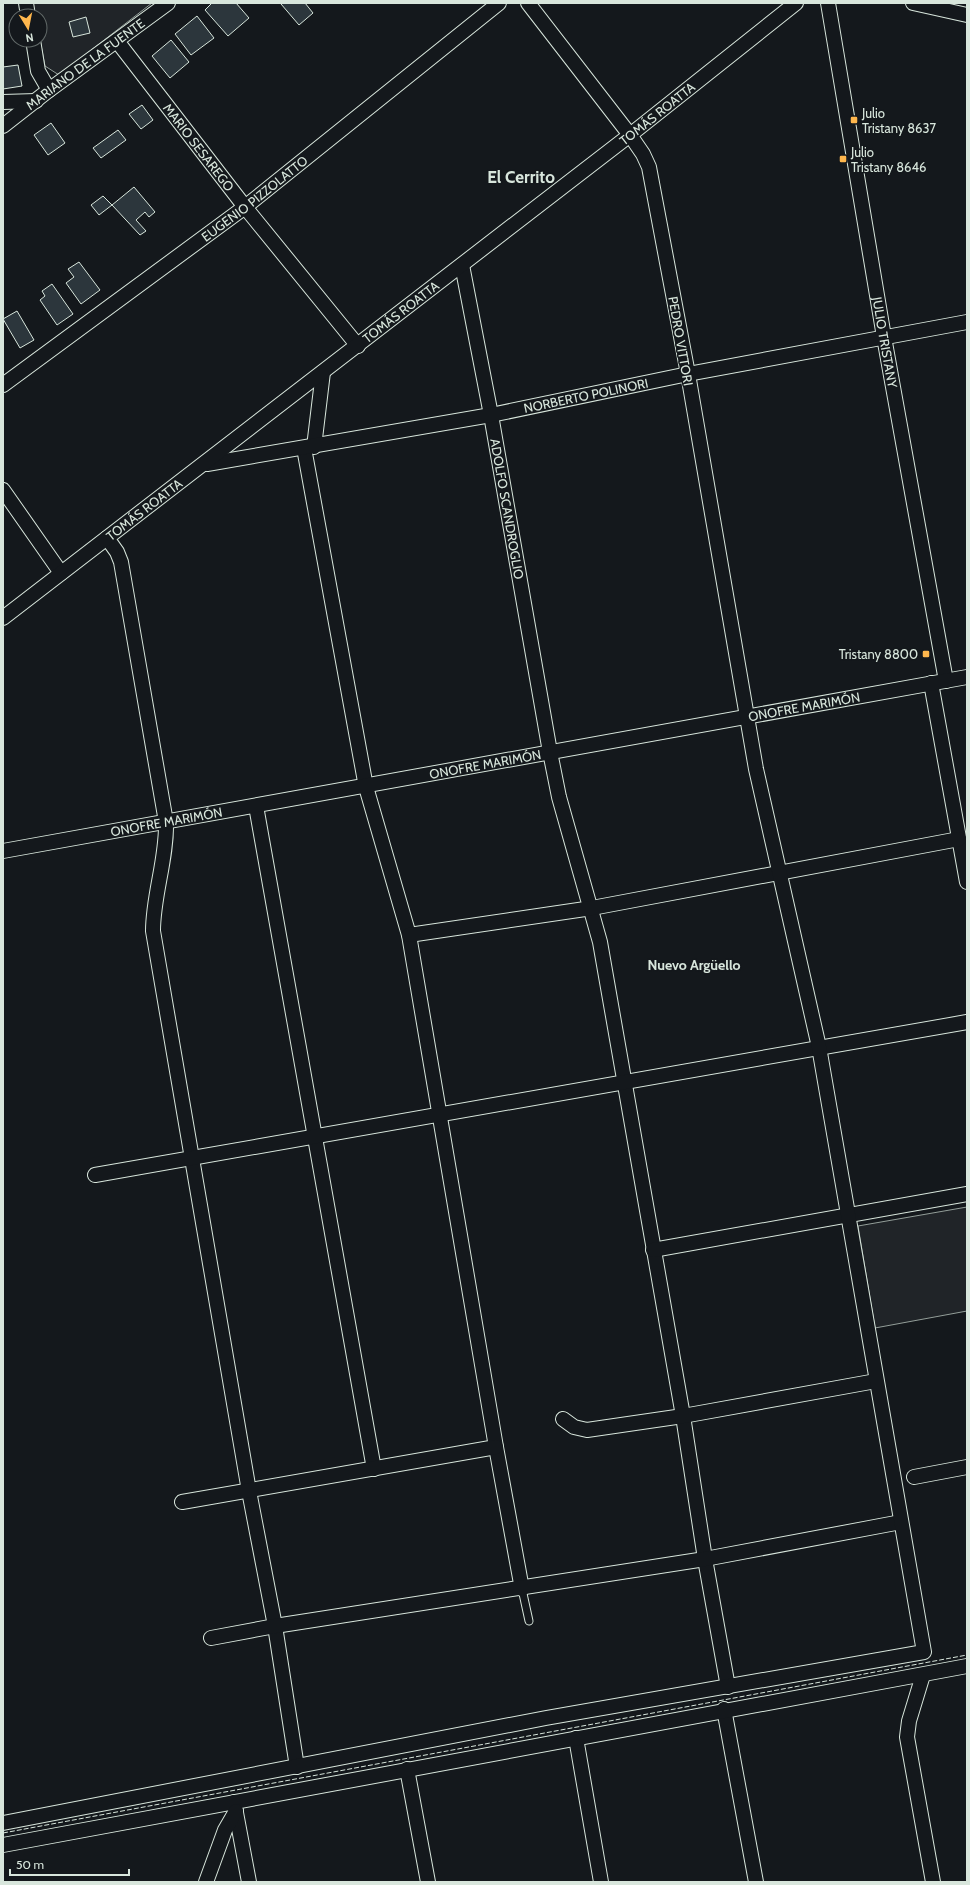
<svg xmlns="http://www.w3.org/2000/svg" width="970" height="1885" viewBox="0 0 970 1885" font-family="Cabin,sans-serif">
<rect width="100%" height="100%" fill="#14181c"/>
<g fill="#202428" stroke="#939e99">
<path d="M33 3H152L59 75 45 66 40 40V16H35Z"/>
<path d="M967 1207V1311L875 1328 858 1226Z"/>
</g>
<g fill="#2c363c" stroke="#d8e6dc">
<path d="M212 3H236L249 18 228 36 205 10Z"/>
<path d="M283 3H305L313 13 299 25 281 4Z"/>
<path d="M197 16 214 38 191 55 175 34Z"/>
<path d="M86 17 90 33 73 37 69 22Z"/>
<path d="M171 40 189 62 170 78 152 56Z"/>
<path d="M18 65 22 86 3 89V67Z"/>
<path d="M142 105 153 120 141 129 129 114Z"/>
<path d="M51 123 65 143 48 155 34 135Z"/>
<path d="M118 130 126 140 101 158 93 148Z"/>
<path d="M134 187 155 212 149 217 145 212 136 220 146 231 140 235 112 205Z"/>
<path d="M103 196 112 205 99 215 91 205Z"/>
<path d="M79 262 100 290 81 304 66 283 74 277 68 269Z"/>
<path d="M52 284 73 314 57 325 40 300 45 296 42 291Z"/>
<path d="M17 311 34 340 20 348 3 319Z"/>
</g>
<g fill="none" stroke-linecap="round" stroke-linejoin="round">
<defs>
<path id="lane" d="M522 1589 529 1621"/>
<g id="street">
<path d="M26 3 28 16"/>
<path id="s1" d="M828 3 884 337 946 681"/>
<path d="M913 3 967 15"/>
<path d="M33 40 38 71 49 90"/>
<path id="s2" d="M117 41 245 207 358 346"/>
<path d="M3 102 36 101"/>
<path id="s3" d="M3 126 49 90 168 3"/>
<path id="s4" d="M462 265 491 415 550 752 559 797 600 942 683 1416 705 1559 728 1687"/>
<path id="s5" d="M3 385 245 207 499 3"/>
<path d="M314 447 323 372"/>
<path d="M304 448 366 787 409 935 496 1447 522 1589"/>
<path id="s6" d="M207 464 491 415 688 374 967 322"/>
<path d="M3 490 61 573"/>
<path d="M107 538 117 552 121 562 166 822C167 859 153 895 153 931L249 1491 275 1626 297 1767"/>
<path id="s7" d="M3 618 630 135 796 3"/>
<path d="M931 683 967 882"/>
<path d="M256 806 374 1469"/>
<path id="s8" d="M3 851 967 677"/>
<path d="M409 935 592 908 959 839"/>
<path d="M95 1175 967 1022"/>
<path d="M653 1250 967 1194"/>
<path d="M563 1419 574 1427 587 1430 683 1416 876 1381"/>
<path d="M914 1477 967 1467"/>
<path d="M182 1502 496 1447"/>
<path d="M211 1638 275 1626 705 1559 901 1522"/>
<path d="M923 1675 909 1721 907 1737 933 1882"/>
<path d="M724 1709 756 1882"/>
<path d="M576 1738 601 1882"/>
<path d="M407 1769 428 1882"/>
<path d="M234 1802 249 1882"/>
<path d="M3 1823 546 1718 924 1652 819 1047 756 769 688 374 649 167 643 154 630 135 528 3"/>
<path d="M3 1845 967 1666"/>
<path d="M206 1882 225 1830 236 1811"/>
</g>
</defs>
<use href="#lane" stroke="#d8e6dc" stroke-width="9"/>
<use href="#street" stroke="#d8e6dc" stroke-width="16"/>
<use href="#lane" stroke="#14181c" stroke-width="7"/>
<use href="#street" stroke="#14181c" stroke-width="14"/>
<path stroke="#d8e6dc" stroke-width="1" stroke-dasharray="5 2" stroke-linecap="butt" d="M3 1833 967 1655"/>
</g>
<g fill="#ffb74d" stroke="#14181c" stroke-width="1.5">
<rect x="850" y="116" width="8" height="8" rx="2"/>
<rect x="839" y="155" width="8" height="8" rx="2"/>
<rect x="922" y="650" width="8" height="8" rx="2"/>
</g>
<g text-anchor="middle" stroke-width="3" stroke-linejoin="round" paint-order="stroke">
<g font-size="13" fill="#d8e6dc" stroke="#14181c">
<text dy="5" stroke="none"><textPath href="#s3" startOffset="103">MARIANO DE LA FUENTE</textPath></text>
<text dy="5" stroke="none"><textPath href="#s7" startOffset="826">TOMÁS ROATTA</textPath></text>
<text dy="5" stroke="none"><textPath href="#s2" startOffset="134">MARIO SESAREGO</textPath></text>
<text dy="5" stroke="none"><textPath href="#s5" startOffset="313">EUGENIO PIZZOLATTO</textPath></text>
<text dy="5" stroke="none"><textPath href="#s7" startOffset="502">TOMÁS ROATTA</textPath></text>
<text transform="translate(681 341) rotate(80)" y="5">PEDRO VITTORI</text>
<text dy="5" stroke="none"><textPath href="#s1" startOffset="344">JULIO TRISTANY</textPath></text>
<text dy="5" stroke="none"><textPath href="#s6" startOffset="385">NORBERTO POLINORI</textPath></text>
<text dy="5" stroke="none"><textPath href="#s4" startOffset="248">ADOLFO SCANDROGLIO</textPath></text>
<text dy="5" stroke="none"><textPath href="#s7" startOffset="178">TOMÁS ROATTA</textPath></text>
<text dy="5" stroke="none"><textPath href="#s8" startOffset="814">ONOFRE MARIMÓN</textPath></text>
<text dy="5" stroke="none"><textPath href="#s8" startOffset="490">ONOFRE MARIMÓN</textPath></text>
<text dy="5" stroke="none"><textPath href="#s8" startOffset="166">ONOFRE MARIMÓN</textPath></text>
</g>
<g font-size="13" fill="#d8e6dc" stroke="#14181c" text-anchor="start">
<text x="862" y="118">Julio<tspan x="862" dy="15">Tristany 8637</tspan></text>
<text x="851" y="157">Julio<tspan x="851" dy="15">Tristany 8646</tspan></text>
<text x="918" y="659" text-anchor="end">Tristany 8800</text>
</g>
<g font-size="14" font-weight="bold" fill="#d8e6dc" stroke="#14181c">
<text x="694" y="970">Nuevo Argüello</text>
</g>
<g font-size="17" font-weight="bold" fill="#d8e6dc" stroke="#14181c">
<text x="521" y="183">El Cerrito</text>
</g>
</g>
<rect width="970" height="1885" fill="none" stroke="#d8e6dc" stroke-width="8"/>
<g transform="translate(28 28) rotate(170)"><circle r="19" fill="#14181c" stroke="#626a69"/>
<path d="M0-3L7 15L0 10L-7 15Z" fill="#ffb74d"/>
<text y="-6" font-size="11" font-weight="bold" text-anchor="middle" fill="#d8e6dc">N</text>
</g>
<path d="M10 1869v6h119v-6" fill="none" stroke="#d8e6dc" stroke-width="2"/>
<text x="16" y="1869" font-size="12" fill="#d8e6dc" stroke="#14181c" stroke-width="3" paint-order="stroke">50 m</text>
</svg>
